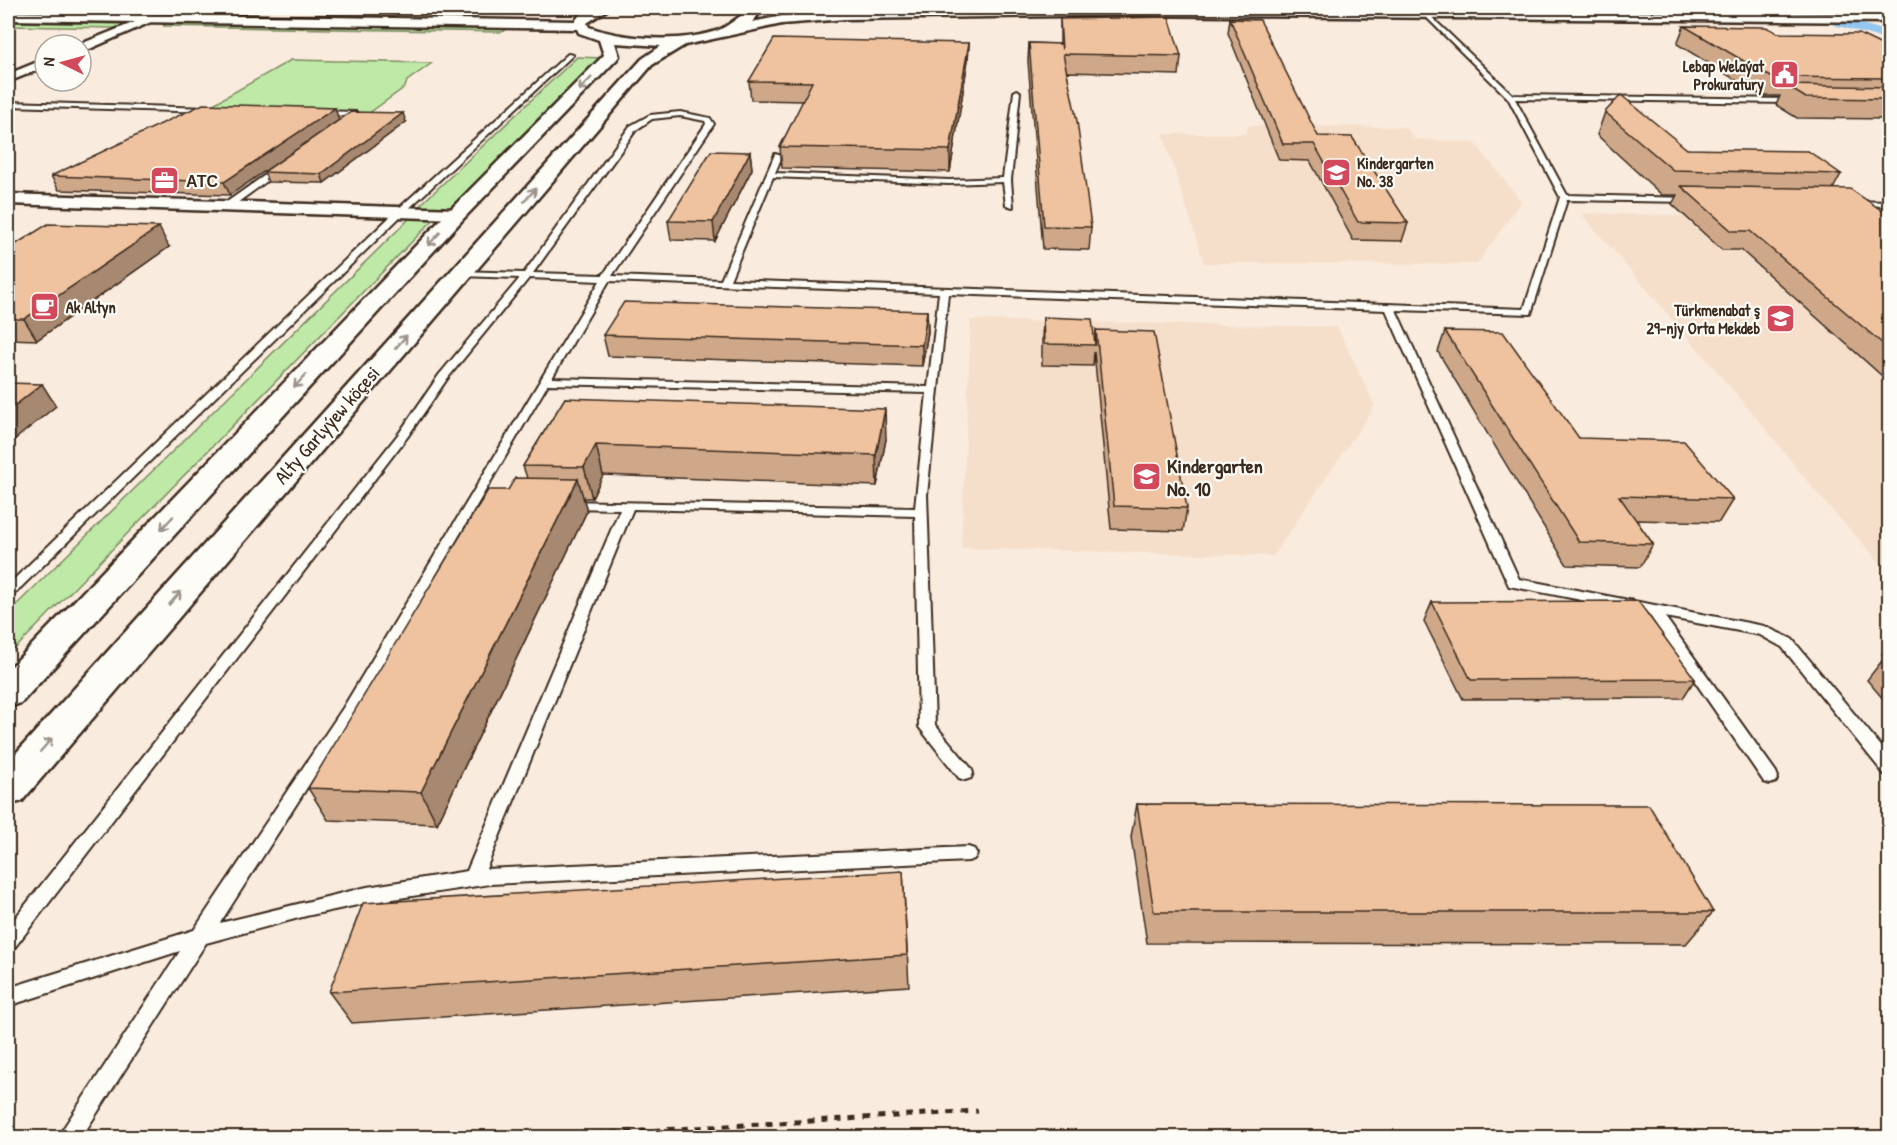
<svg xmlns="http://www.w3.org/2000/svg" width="1897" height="1145" viewBox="0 0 1897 1145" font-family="'Patrick Hand',sans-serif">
<rect width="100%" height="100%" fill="#f9ebdd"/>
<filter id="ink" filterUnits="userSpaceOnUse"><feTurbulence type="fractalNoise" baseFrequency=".0167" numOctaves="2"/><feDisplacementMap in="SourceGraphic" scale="12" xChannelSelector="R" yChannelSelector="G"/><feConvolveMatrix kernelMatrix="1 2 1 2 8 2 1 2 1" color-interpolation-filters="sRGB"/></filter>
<g filter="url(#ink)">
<g fill="#f6dfca">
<path d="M1248 126 1405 127 1415 139 1475 143 1521 201 1477 264 1204 263 1163 134H1246Z"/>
<path d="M1581 213 1889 221V572L1819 496 1756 417Z"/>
<path d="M971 320 1337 327 1375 406 1273 556 961 548Z"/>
</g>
<g fill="#bee9a6" stroke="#7c8a62" stroke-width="1.5">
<path d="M8 22 125 24 115 28 8 26Z"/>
<path d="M171 22 508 28 502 32 163 26Z"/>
<path d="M577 57 601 58 448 210 416 209Z"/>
<path d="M291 60 432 63 407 81 405 87 365 116 199 112Z"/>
<path d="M409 219H434L8 656V613Z"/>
</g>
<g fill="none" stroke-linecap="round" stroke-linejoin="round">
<path fill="#93c7f0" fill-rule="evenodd" d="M1784 8H1804L1890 32V41L1786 11Z"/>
<defs>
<g id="lane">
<path d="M369 8H377L371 11Z"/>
<path d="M1417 8H1422L1513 95 1794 99 1797 101 1794 103 1515 99 1567 195 1691 198 1695 200 1691 202 1567 200 1531 314 1396 310 1519 579 1764 626 1792 639 1890 757V775L1884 774 1782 647 1760 635 1665 617 1776 772 1778 777 1776 782 1770 784 1764 782 1648 613 1509 586 1386 310 948 294 927 495 935 725 971 768 973 773 971 778 965 780 959 778 919 727 915 516 633 509 486 869 968 847 974 849 977 854 974 859 968 861 490 884 367 903 306 916 206 943 81 1138H57L180 951 8 1006V988L194 930 343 708 600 281 529 278 447 379 408 436 15 947 8 950V927L400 432 439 375 520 278 461 276 456 273 458 271 524 273 630 126 650 115 680 112 710 118 714 124 612 276 721 280 775 154 782 156 775 173 949 180 1003 178 1014 92 1017 90 1020 92 1011 180 1013 207 1006 205 1003 182 949 184 773 177 730 280 1524 309 1560 197 1508 98ZM680 116 705 121 706 124 603 275 533 273 636 130 652 119ZM609 281 939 293 928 387 552 378ZM548 384 927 393 915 508 564 501 562 504 568 508 620 509 467 871 367 887 220 923 353 716Z"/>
<path d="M568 54 573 55 403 214 13 595 8 596V585L397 210Z"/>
<path d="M8 102 209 108 212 110 209 112 8 106Z"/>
<path d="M318 111 356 112 359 114 348 122 344 120 349 116 316 114Z"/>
<path d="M278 166 285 168 230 208H224V204Z"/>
<path d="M1851 201 1890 202V206L1854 205 1850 203Z"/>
</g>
<g id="street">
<path d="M1734 8H1749L1750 9 1745 12Z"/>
<path d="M150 16 160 18 85 51 81 52V45H78Z"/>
<path d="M45 59V67L8 82V74Z"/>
<path d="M8 194 457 209 465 214 457 219 8 204Z"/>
</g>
<path id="secondary" d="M593 8H610L587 23 589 27C625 40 683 43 719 30 731 25 740 14 751 11L758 15 752 22 782 16 845 11 1093 8 1890 14V22L1128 15 845 19 782 24 685 45 652 65 22 801 8 805V762L642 59 661 46 615 43 619 56 617 59 464 218 21 703 8 707V670L450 210 604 55 599 40 579 33 577 29 8 20V12L575 21 582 12Z"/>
</defs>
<use href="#lane" stroke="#3b2a1e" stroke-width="4"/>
<use href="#street" stroke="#3b2a1e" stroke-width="5"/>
<use href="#secondary" stroke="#3b2a1e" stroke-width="5"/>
<path stroke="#3b2a1e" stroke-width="5" stroke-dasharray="7 7" stroke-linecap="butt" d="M528 1138 978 1111"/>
<use href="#lane" fill="#fdfcf7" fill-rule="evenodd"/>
<use href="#street" fill="#fdfcf7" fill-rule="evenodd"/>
<use href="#secondary" fill="#fdfcf7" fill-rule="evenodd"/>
</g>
<g fill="#cea889" stroke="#3b2a1e" stroke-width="1.5">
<path d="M1060 19 1181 56 1179 75 1067 72 1091 227 1089 250 1043 249 1028 61 1029 43 1060 44Z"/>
<path d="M1230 19 1318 136 1408 223 1402 241 1353 240 1310 161 1279 160 1228 33Z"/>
<path d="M1684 26 1778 33 1890 49V119L1797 118 1776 105 1780 96H1762L1677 44Z"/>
<path d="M969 43 968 60 950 172 782 168 780 147 803 101 751 100 749 81Z"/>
<path d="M1605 112 1687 149 1841 174 1833 189 1890 216V383L1741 250H1722L1672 204 1677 195H1662L1597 135Z"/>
<path d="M339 120 406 122 324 183 268 182 264 172 269 168 230 195 59 190 51 176Z"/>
<path d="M750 152 752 169 715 241 671 240 668 221Z"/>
<path d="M169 247 37 340 8 339V249Z"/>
<path d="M927 311 928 332 922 366 608 356 603 335Z"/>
<path d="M1043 317 1095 345 1096 330 1187 508 1183 531 1111 529 1094 352 1093 366 1042 365V338Z"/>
<path d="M1445 331 1579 438 1733 499 1719 522 1636 520 1653 544 1640 567 1567 565 1438 352Z"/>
<path d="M565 398 886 439 877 486 603 475 592 498H583L587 511 437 824 328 820 308 788 508 490 527 478 523 466Z"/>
<path d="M1432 602 1695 679 1683 698 1463 699 1424 621Z"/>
<path d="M1890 644V707L1867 680 1885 657 1882 654Z"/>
<path d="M1137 804 1713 912 1686 944 1147 943 1131 837Z"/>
<path d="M903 871 909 986 352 1023 329 992Z"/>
</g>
<g fill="#a7886f" stroke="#3b2a1e" stroke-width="1.5">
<path d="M969 43 968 60 950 172V150Z"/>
<path d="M335 108 339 120 230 195 224 182Z"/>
<path d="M403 113 406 122 324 183 321 174Z"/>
<path d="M750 152 752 169 715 241 713 222Z"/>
<path d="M159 227 169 247 37 340 24 319Z"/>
<path d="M927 311 928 332 922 366V345Z"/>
<path d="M42 384 56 406 8 445V411Z"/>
<path d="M885 409 886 439 877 486 876 455Z"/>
<path d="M596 445 603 475 592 498 584 467Z"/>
<path d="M578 479 587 511 437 824 421 792Z"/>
</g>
<g fill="#efc39f" stroke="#3b2a1e" stroke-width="1.5">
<path d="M1169 17 1181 56 1063 54 1077 121 1091 227 1044 226 1029 43 1061 44 1062 50 1060 19Z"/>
<path d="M1230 19 1260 20 1318 136 1352 137 1408 223 1358 222 1314 144H1283Z"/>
<path d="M1684 26 1766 27 1778 33 1859 34 1890 49V78L1771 77Z"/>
<path d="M774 39 969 43 950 150 780 147 812 82 749 81Z"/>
<path d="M1785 85 1890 87V99L1806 98Z"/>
<path d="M1621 95 1687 149 1808 151 1841 174 1673 170 1605 112Z"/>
<path d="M203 104 335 108 224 182 51 176Z"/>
<path d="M351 112 403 113 321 174 264 172Z"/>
<path d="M711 151 750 152 713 222 668 221Z"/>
<path d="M1681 186 1850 189 1890 216V350L1750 231H1732Z"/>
<path d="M48 224 159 227 24 319H8V249Z"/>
<path d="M624 302 927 311 922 345 603 335Z"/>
<path d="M1043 317 1092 319 1095 345 1044 344Z"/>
<path d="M1096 330 1154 332 1187 508 1114 506Z"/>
<path d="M1445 331 1503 332 1579 438 1684 441 1733 499 1619 496 1653 544 1579 542Z"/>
<path d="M8 383 42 384 8 411Z"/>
<path d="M565 398 885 409 876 455 596 445 584 467 523 466Z"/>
<path d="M515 478 578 479 421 792 308 788 488 490H508Z"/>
<path d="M1638 601 1695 679 1471 680 1432 602Z"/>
<path d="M1137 804 1649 805 1713 912H1154Z"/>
<path d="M903 871 907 955 329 992 363 903Z"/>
</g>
<defs><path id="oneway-shaft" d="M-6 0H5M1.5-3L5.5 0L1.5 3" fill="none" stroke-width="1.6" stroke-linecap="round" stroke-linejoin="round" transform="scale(1.5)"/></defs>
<g stroke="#9c938a">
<use href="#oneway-shaft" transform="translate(585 84) rotate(135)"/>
<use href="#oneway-shaft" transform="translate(530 195) rotate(-49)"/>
<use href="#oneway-shaft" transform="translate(434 239) rotate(133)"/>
<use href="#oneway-shaft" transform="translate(401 342) rotate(-49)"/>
<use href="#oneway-shaft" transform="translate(300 381) rotate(133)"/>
<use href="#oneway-shaft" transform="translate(167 523) rotate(133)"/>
<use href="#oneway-shaft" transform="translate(175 598) rotate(-49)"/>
<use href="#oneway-shaft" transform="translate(46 745) rotate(-49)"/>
</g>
</g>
<defs>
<symbol id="civic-square" viewBox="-11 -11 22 22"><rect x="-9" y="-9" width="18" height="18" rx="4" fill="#d1495b" stroke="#fdfcf7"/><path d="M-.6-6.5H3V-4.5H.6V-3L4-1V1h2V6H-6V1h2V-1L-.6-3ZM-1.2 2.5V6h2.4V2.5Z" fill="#fff"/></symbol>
<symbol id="school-square" viewBox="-11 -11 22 22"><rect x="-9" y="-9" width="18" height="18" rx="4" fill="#d1495b" stroke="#fdfcf7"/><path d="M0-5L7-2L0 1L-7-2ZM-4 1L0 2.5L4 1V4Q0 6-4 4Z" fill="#fff"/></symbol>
<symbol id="office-square" viewBox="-11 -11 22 22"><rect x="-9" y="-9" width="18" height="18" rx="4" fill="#d1495b" stroke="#fdfcf7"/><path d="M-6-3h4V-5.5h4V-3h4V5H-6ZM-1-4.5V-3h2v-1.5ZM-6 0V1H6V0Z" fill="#fff"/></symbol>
<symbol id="cafe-square" viewBox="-11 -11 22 22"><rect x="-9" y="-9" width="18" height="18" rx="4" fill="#d1495b" stroke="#fdfcf7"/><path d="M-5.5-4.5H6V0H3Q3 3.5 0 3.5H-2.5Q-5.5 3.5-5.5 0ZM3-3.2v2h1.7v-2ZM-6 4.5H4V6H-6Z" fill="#fff"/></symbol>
</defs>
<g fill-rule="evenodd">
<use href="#civic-square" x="1768" y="58" width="33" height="33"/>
<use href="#school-square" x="1320" y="156" width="33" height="33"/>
<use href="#office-square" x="148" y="164" width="33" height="33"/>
<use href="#cafe-square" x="28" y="290" width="33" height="33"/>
<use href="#school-square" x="1764" y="302" width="33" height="33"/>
<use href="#school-square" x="1130" y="460" width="33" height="33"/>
</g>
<g text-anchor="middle" stroke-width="4.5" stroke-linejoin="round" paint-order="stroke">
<g font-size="16" font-weight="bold" fill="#3b2a1e" stroke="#fdfcf7" text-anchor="start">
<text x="1764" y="72" text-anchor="end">Lebap Welaýat<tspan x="1764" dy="18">Prokuratury</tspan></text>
<text x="1357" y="169">Kindergarten<tspan x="1357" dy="18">No. 38</tspan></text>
<text x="186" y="187">АТС</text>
<text x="66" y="313">Ak Altyn</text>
<text x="1760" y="316" text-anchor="end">Türkmenabat ş<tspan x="1760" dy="18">29-njy Orta Mekdeb</tspan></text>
</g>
<g font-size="20" fill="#3b2a1e" stroke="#fdfcf7">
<text transform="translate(327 425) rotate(-49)" y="7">Alty Garlyýew köçesi</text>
</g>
<g font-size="20" font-weight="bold" fill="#3b2a1e" stroke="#fdfcf7" text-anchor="start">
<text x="1167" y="473">Kindergarten<tspan x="1167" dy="23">No. 10</tspan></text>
</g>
</g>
<rect width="1897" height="1145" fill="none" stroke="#fdfcf7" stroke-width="30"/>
<rect x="15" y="15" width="1867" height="1115" fill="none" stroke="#3b2a1e" stroke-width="2" filter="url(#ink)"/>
<g transform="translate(63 63) rotate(275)"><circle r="28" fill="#fdfcf7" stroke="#afa8a0" stroke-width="1.5"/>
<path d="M0-4.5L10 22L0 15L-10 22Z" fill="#d1495b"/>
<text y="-9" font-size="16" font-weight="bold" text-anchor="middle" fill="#3b2a1e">N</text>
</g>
</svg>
